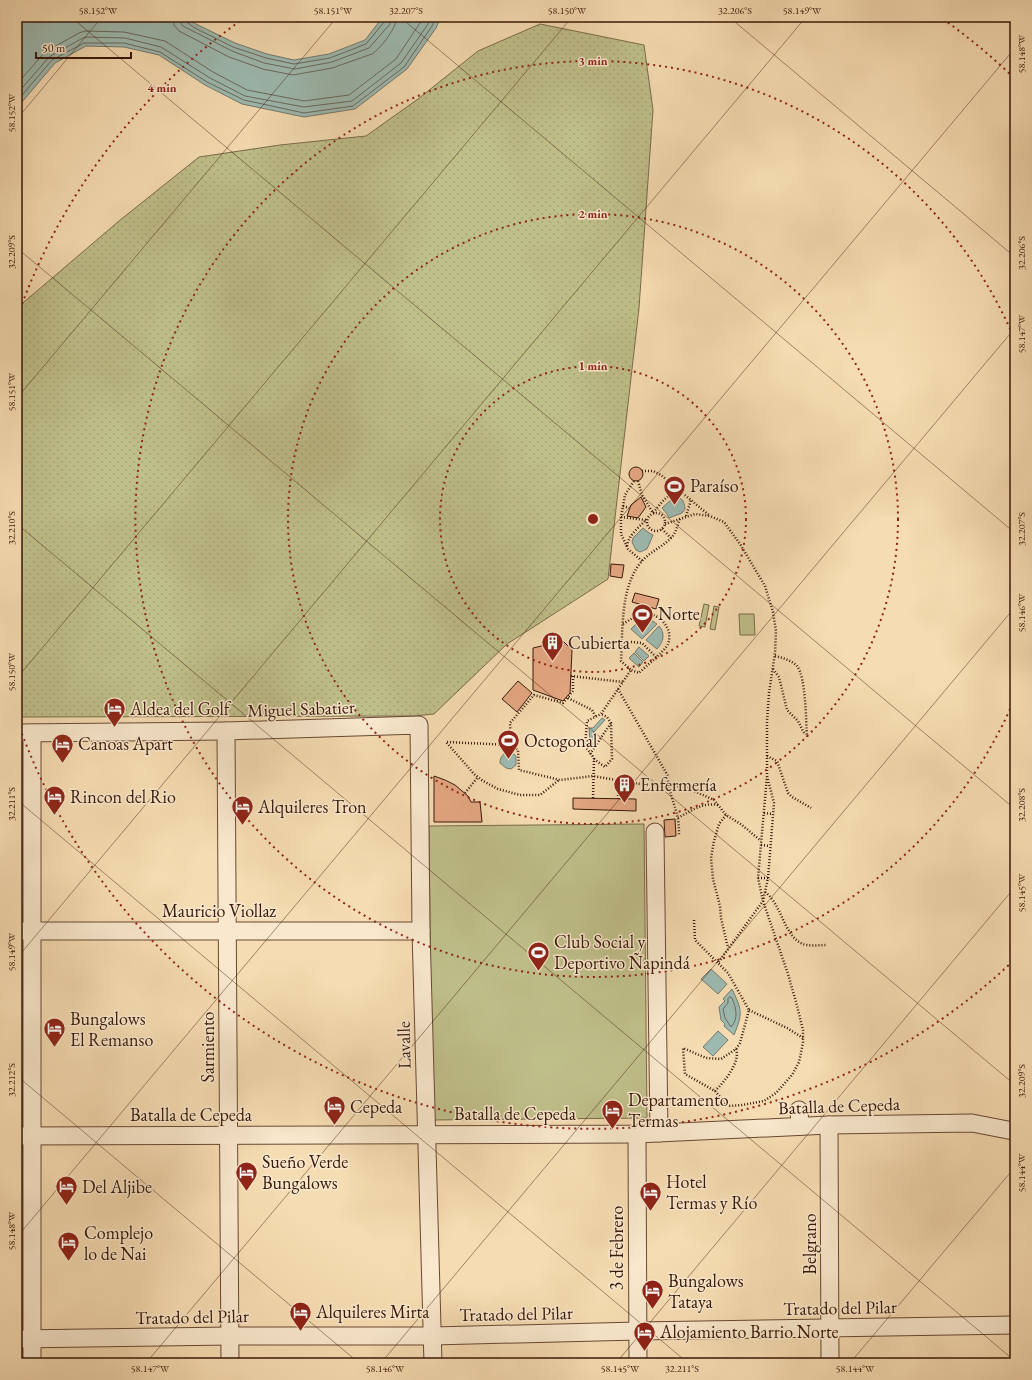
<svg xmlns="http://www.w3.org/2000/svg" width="1032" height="1380" viewBox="0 0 1032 1380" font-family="'EB Garamond',serif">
<defs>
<pattern id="grass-dots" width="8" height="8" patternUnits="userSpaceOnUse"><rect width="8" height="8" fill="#bfbf8a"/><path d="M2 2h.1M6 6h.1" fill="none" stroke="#a5a376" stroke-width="1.8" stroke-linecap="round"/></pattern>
</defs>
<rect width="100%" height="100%" fill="#f6dcb2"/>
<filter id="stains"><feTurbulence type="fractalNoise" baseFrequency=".005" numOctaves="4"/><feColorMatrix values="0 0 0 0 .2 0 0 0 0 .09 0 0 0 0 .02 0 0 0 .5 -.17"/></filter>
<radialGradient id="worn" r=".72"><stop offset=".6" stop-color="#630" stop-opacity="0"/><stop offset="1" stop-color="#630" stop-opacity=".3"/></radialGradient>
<path fill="url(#grass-dots)" stroke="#7c6b4a" d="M540 24 644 45 653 110 639 308 608 579 507 644 434 714 414 716 17 717V308L119 221 199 157 280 145 366 136 418 99 478 51Z"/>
<g fill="#bfbf8a" stroke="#7c6b4a">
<path d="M704 604 709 605 705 627 699 626Z"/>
<path d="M714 606 719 607 715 630 710 629Z"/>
<path d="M739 614H754L755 635H740Z"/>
<path d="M644 824 647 1118 432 1120 429 826Z"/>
</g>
<g fill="#9dbab1" stroke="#75796e">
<path d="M18 17H185L196 24 235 43 267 54 294 60 329 54 365 40 383 17H441L436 28 407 69 355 109 304 117 242 104 205 85 159 55 124 47 86 46 55 63 17 108Z"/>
<path d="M676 497C683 498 684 502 685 509L682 513 669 518 667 514 662 508 673 498Z"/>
<path d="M643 528 649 533 653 535 647 549 640 552 636 550 632 542 633 538Z"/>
<path d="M642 620H651L657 624 642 639 631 629 638 622Z"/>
<path d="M659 626C666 634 663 642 657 649L646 640Z"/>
<path d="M639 647 649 656 644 661 635 652Z"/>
<path d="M634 653 643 662 639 667 629 658Z"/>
<path d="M602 718 605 720 593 733 594 743H590L589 728H593Z"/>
<path d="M510 751 516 756V765L511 769 506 768 500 763C500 756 504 753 510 751Z"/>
<path d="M711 969 727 984 718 994 701 979Z"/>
<path d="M732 989C742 1010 743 1013 734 1035L724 1026 725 1024 721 1020 719 1007 725 1001 723 999Z"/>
<path d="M718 1031 728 1040 713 1056 703 1047Z"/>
</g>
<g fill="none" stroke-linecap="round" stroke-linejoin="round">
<g stroke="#6a685d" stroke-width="1">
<path d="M173 17 174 25 179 31 229 57 263 69 293 75 332 68 372 54C381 48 397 27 397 17"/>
<path d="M179 17 180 22 183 26 232 51 264 63 295 69 332 62 369 48 390 24 391 17"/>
<path d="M184 17 185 21 195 28 233 47 266 58 294 64 330 58 366 44 385 21 386 17"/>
<path d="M17 84 45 52 79 33 85 31 124 32 165 41 213 72 247 90 304 101 349 95 396 59 424 17"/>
<path d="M17 94 49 57 81 39 86 37 125 38 161 47 210 78 245 96 304 107 352 101 401 63 428 24 431 17"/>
<path d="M17 101 52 60 84 43H124L160 52 207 82 244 100 304 113 353 106 404 67 432 26 436 17"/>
<path d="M730 997 732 998C736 1008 739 1018 731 1027L725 1018 723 1009 728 1003V999Z"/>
</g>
</g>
<g fill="#e5a883" stroke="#381709">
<circle cx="636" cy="474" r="7"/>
<path d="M641 497 646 507 638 518 627 516 631 505Z"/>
<path d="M611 564 624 565 622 578 610 576Z"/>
<path d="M635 593 659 599 656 609 632 602Z"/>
<path d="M563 641 572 650 570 693 563 701 533 690V648Z"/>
<path d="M518 681 532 693 517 712 502 699Z"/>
<path d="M434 776 445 780 455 785 468 796 471 802H480L482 822H434Z"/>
<path d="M573 798 636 799V811L573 809Z"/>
<path d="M675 819 676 836 665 837 664 820Z"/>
</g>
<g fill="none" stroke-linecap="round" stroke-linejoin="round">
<defs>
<g id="minor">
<path d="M226 731 230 1363"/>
<path d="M17 733 226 731 419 725 421 931 433 1363"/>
<path d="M655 832 659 1133"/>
<path d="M17 931H421"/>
<path d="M799 1110 800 1126"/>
<path d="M829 1125 830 1363"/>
<path d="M637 1134 638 1363"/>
<path d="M17 1136 637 1134 829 1125 972 1123 1013 1131"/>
<path d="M17 1339 230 1336H433L638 1331 1015 1325"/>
<path d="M32 1363V733"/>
</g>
</defs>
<use href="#minor" stroke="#684833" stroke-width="19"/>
<g stroke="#381709" stroke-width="2.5" stroke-dasharray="1 2" stroke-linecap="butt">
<path d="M642 471H653L661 475 710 516"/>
<path d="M634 481 625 495 621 517V534L628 549 642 561"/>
<path d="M638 481 642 495 653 513C662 502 667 493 682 492"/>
<path d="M623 506 629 508"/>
<circle cx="656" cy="522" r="9"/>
<path d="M686 516 691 500"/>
<path d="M621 517 646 520"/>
<path d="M665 524 680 519"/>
<path d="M662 529 671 538"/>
<path d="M627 546C628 536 639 527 646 520"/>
<path d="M623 624C631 619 639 613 649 614 663 616 673 631 668 644 665 651 645 667 639 673L631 670"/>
<path d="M622 641 642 643 656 657"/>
<path d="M775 656C783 658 791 660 797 666 806 677 806 722 807 737"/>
<path d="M773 669 779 677 787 710 798 721 805 735"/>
<path d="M571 676 623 682"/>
<path d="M573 676V691L563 703 534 695 510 723 511 745 518 750 519 770 560 780 593 776 640 784H667L687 788 714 800 726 815 742 825 761 841"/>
<path d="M618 689 668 776C667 789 676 806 678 820 679 825 679 830 679 836"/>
<path d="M568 698 592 710 596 717"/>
<path d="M511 745 446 742 474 774 483 781 498 789 520 795H540L559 780"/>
<path d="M590 754 611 723"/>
<path d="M767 756 777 761 788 793 792 797 811 808"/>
<path d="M594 759 605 767 612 759 611 723 607 717 601 714"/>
<path d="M465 793 478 777"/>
<path d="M593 798 594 758 585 746 587 721 601 714 631 670 621 661C623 629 620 586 642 561 650 552 662 547 671 538 676 533 677 526 680 519L695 514 710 516 724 522 740 544 765 586 773 612 776 631 775 653 769 693 767 721V776L758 878 763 901 788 974 796 1002 803 1030V1043L799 1062 792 1075 776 1093 764 1101 742 1105 728 1106 715 1091 685 1074 683 1048 706 1058 721 1059 736 1049 740 1043 749 1010 728 973 718 963 763 901 768 878 774 803 767 776"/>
<path d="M618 799 619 780"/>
<path d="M764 813 773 814"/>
<path d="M726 815 719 824 714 841 711 858 713 879 720 906 721 918 728 948"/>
<path d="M678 818C691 811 702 802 718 805"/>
<path d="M761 845 770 846"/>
<path d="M758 878H768"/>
<path d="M765 892C783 905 784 941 807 945 813 946 820 945 826 945"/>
<path d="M694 920 695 940 718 963"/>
<path d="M749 1010 787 1028 803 1038"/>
<path d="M715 1091C724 1082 741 1062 736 1049"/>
</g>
<use href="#minor" stroke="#f9e8cd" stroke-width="17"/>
</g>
<path fill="none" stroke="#381709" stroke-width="1" stroke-opacity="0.45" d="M71 17 1015 809M400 17 1015 533M729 17 1015 257M17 119 102 17M17 248 1015 1085M17 398 337 17M17 524 1015 1361M17 678 572 17M17 800 688 1363M17 958 806 17M17 1076 359 1363M17 1237 1015 48M17 1352 30 1363M146 1363 1015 328M381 1363 1015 607M616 1363 1015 887M850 1363 1015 1167"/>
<g fill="none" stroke="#8f2418" stroke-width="2" stroke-dasharray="2 4">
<circle cx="593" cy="519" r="153"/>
<circle cx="593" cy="519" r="305"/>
<path d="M1015 698A458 458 0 1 1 1015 340"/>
<path d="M1013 961A610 610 0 0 1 18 723M18 315A610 610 0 0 1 243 19M943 19A610 610 0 0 1 1013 77"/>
</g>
<defs>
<symbol id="stadium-pin" viewBox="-11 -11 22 30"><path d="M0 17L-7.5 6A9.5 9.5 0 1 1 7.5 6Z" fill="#8f2418" stroke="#f9e8cd"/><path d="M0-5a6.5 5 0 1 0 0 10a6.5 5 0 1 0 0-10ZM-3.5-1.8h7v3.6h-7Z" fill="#fff"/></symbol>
<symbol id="building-pin" viewBox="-11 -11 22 30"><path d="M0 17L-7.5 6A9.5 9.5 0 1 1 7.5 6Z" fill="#8f2418" stroke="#f9e8cd"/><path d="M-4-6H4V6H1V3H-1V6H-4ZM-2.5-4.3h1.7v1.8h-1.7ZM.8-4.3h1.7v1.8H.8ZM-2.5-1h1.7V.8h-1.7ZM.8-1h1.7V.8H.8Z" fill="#fff"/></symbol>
<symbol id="hotel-pin" viewBox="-11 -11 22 30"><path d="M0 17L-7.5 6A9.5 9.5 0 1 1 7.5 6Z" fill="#8f2418" stroke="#f9e8cd"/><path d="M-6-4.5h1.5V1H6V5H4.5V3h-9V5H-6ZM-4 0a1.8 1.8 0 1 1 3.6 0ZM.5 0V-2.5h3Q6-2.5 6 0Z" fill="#fff"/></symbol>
</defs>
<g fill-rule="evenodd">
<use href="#stadium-pin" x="662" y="474" width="25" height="34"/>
<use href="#stadium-pin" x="630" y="602" width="25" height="34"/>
<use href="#building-pin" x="540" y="630" width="25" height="34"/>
<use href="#hotel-pin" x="102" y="696" width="25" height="34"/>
<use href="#stadium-pin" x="496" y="728" width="25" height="34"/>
<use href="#hotel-pin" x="50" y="732" width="25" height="34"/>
<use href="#building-pin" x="612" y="772" width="25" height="34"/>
<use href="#hotel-pin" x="42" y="784" width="25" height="34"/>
<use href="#hotel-pin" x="230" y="794" width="25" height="34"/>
<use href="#stadium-pin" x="526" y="940" width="25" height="34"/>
<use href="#hotel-pin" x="42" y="1016" width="25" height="34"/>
<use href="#hotel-pin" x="322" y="1094" width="25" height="34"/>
<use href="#hotel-pin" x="600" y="1098" width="25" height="34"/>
<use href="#hotel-pin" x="234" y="1160" width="25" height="34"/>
<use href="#hotel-pin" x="54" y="1174" width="25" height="34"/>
<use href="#hotel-pin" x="638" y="1180" width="25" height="34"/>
<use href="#hotel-pin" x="56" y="1230" width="25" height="34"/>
<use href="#hotel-pin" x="640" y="1278" width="25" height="34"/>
<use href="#hotel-pin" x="288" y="1300" width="25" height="34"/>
<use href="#hotel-pin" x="632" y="1320" width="25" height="34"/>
</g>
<g text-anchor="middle" stroke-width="3" stroke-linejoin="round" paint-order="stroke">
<g font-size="18" fill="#381709" stroke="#f9e8cd" text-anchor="start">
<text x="690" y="492">Paraíso</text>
<text x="658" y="620">Norte</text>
<text x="568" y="649">Cubierta</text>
<text x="130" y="715">Aldea del Golf</text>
<text x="524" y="747">Octogonal</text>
<text x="78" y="750">Canoas Apart</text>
<text x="640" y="791">Enfermería</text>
<text x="70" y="803">Rincon del Rio</text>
<text x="258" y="813">Alquileres Tron</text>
<text x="554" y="948">Club Social y<tspan x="554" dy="21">Deportivo Ñapindá</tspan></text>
<text x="70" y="1025">Bungalows<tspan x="70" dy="21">El Remanso</tspan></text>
<text x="628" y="1106">Departamento<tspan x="628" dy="21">Termas</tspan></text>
<text x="350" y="1113">Cepeda</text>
<text x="262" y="1168">Sueño Verde<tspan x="262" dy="21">Bungalows</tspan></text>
<text x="666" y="1188">Hotel<tspan x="666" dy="21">Termas y Río</tspan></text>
<text x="82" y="1193">Del Aljibe</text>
<text x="84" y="1239">Complejo<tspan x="84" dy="21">lo de Nai</tspan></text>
<text x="668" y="1287">Bungalows<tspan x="668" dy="21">Tataya</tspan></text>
<text x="316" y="1318">Alquileres Mirta</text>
<text x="660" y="1338">Alojamiento Barrio Norte</text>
</g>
<g font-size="18" fill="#381709" stroke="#f9e8cd">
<text transform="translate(301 709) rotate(-2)" y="6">Miguel Sabatier</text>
<text x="219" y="917">Mauricio Viollaz</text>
<text transform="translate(404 1045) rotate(-91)" y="6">Lavalle</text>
<text transform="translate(208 1047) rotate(-90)" y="6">Sarmiento</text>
<text transform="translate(839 1106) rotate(-2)" y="6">Batalla de Cepeda</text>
<text x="515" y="1120">Batalla de Cepeda</text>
<text x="191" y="1121">Batalla de Cepeda</text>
<text transform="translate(810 1244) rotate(-90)" y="6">Belgrano</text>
<text transform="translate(617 1248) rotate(-90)" y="6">3 de Febrero</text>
<text transform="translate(840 1308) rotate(-1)" y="6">Tratado del Pilar</text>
<text transform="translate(516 1314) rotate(-1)" y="6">Tratado del Pilar</text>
<text transform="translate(192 1317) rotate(-1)" y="6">Tratado del Pilar</text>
</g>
</g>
<circle cx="593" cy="519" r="6" fill="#8f2418" stroke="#f9e8cd" stroke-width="2"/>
<g font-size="12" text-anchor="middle" font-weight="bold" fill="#8f2418" stroke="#f9e8cd" stroke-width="3" stroke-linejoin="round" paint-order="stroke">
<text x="593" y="65">3 min</text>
<text x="162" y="92">4 min</text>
<text x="593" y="218">2 min</text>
<text x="593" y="370">1 min</text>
</g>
<rect width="1032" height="1380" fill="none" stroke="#f6dcb2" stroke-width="44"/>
<path d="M36 52v6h95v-6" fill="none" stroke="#381709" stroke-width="2"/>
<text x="42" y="52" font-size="12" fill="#381709" stroke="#f9e8cd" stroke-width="3" paint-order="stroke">50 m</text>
<rect x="22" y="22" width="988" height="1336" fill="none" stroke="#381709" stroke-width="1.5"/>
<g font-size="10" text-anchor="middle" fill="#381709">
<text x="98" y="14">58.152°W</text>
<text x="333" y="14">58.151°W</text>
<text x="406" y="14">32.207°S</text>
<text x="567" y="14">58.150°W</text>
<text x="735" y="14">32.206°S</text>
<text x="802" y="14">58.149°W</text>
<text transform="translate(1021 54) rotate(-90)" y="4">58.148°W</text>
<text transform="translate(11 113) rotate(-90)" y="4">58.152°W</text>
<text transform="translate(11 252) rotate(-90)" y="4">32.209°S</text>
<text transform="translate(1021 253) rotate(-90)" y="4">32.206°S</text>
<text transform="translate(1021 334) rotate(-90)" y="4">58.147°W</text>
<text transform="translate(11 392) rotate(-90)" y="4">58.151°W</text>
<text transform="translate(11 528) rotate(-90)" y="4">32.210°S</text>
<text transform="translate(1021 529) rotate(-90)" y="4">32.207°S</text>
<text transform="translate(1021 613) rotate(-90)" y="4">58.146°W</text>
<text transform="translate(11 672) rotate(-90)" y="4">58.150°W</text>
<text transform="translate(11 804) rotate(-90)" y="4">32.211°S</text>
<text transform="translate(1021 805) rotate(-90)" y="4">32.208°S</text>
<text transform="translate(1021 893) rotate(-90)" y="4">58.145°W</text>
<text transform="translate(11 952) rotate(-90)" y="4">58.149°W</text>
<text transform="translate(11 1080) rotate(-90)" y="4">32.212°S</text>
<text transform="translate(1021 1081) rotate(-90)" y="4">32.209°S</text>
<text transform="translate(1021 1173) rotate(-90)" y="4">58.144°W</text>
<text transform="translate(11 1231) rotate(-90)" y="4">58.148°W</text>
<text x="150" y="1372">58.147°W</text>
<text x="385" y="1372">58.146°W</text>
<text x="620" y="1372">58.145°W</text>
<text x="682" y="1372">32.211°S</text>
<text x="855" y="1372">58.144°W</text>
</g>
<rect width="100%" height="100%" filter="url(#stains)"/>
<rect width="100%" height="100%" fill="url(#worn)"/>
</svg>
